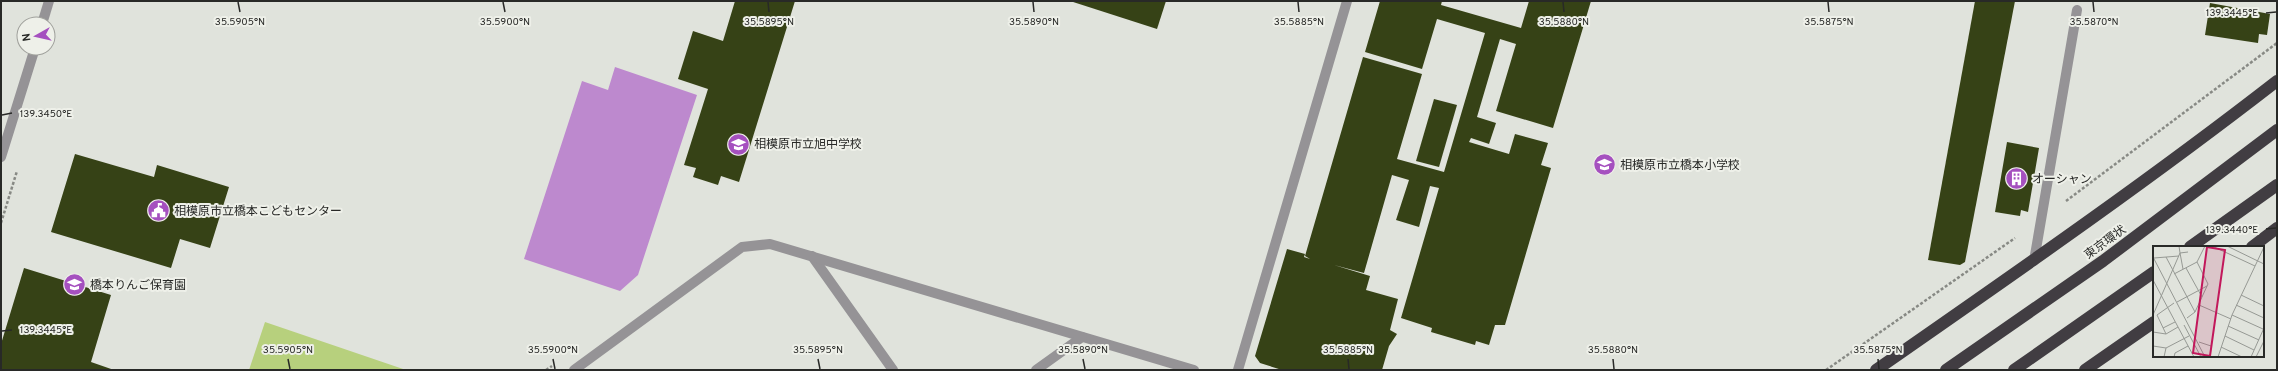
<svg xmlns="http://www.w3.org/2000/svg" width="2278" height="371" viewBox="0 0 2278 371" font-family="Overpass,'Noto Sans JP',sans-serif">
<rect width="100%" height="100%" fill="#e0e3dc"/>
<path fill="#b7d07d" d="M265 322 406 370H249Z"/>
<path fill="#bd89ce" d="M615 67 697 95 638 275 620 291 524 259 582 81 608 90Z"/>
<g fill="#364216">
<path d="M735 1H795L739 182 721 176 718 185 693 177 696 168 684 165 708 89 678 79 693 31 723 41Z"/>
<path d="M1070 1H1166L1157 29Z"/>
<path d="M1380 1H1442L1441 5 1521 28 1529 1H1591L1553 128 1496 111 1516 44 1500 39 1477 117 1496 123 1489 144 1471 138 1469 142 1509 154 1515 134 1548 143 1541 165 1551 168 1505 325H1495L1489 345 1476 341 1475 345 1431 332 1432 328 1401 318 1439 188 1430 186 1419 227 1396 220 1409 180 1392 175 1364 273 1334 265 1370 276 1366 290 1398 299 1390 330 1397 334 1389 346 1382 370H1282L1260 363 1255 356 1287 249 1305 254 1304 257 1310 259 1305 256 1363 57 1422 74 1397 159 1444 172 1485 33 1437 19 1422 69 1365 52Z"/>
<path d="M1975 1H2015L1965 262 1960 265 1928 260Z"/>
<path d="M2210 3 2270 14 2267 35 2259 34 2258 43 2205 35Z"/>
<path d="M1434 99 1457 105 1439 167 1416 161Z"/>
<path d="M2007 142 2039 148 2028 212 2021 210 2020 216 1995 212Z"/>
<path d="M75 154 154 177 157 165 229 187 210 248 180 239 171 268 51 232Z"/>
<path d="M24 268 111 295 91 362 114 370H1V344Z"/>
</g>
<g fill="none" stroke-linecap="round" stroke-linejoin="round">
<g stroke="#878984" stroke-width="2.5" stroke-dasharray="3 2" stroke-linecap="butt">
<path d="M2066 201 2277 43"/>
<path d="M1 223 17 171"/>
<path d="M546 370 552 366"/>
<path d="M1826 370 2015 238"/>
</g>
<path stroke="#959396" stroke-width="10" d="M2034 261 2077 10"/>
<g stroke="#959396" stroke-width="10">
<path d="M42 24 49 1"/>
<path d="M1 157 35 48"/>
<path d="M812 256 893 370"/>
<path d="M574 370 742 247 770 244 1194 370"/>
<path d="M1036 370 1082 337"/>
<path d="M1238 370 1347 1"/>
</g>
<g stroke="#413d42" stroke-width="12">
<path d="M2190 247 2277 185"/>
<path d="M2252 247 2277 228"/>
<path d="M1876 370C2011 276 2147 182 2277 81"/>
<path d="M1946 370 2103 261 2277 130"/>
<path d="M2014 370 2154 272"/>
<path d="M2085 370 2154 322"/>
</g>
</g>
<path fill="none" stroke="#282927" stroke-width="1.5" d="M238 2 240 12M503 2 505 12M768 2 769 12M1033 2 1034 12M1298 2 1299 12M1563 2 1564 12M1828 2 1829 12M2093 2 2094 12M2266 13 2276 12M2 115 12 113M2266 229 2276 228M2 331 12 330M288 359 290 369M553 359 555 369M818 359 820 369M1083 359 1085 369M1348 359 1349 369M1613 359 1614 369M1878 359 1879 369"/>
<defs>
<symbol id="school-disc" viewBox="-11 -11 22 22"><circle r="9.5" fill="#a550bf" stroke="#eef0e9"/><path d="M0-5L7-2L0 1L-7-2ZM-4 1L0 2.5L4 1V4Q0 6-4 4Z" fill="#fff"/></symbol>
<symbol id="building-disc" viewBox="-11 -11 22 22"><circle r="9.5" fill="#a550bf" stroke="#eef0e9"/><path d="M-4-6H4V6H1V3H-1V6H-4ZM-2.5-4.3h1.7v1.8h-1.7ZM.8-4.3h1.7v1.8H.8ZM-2.5-1h1.7V.8h-1.7ZM.8-1h1.7V.8H.8Z" fill="#fff"/></symbol>
<symbol id="civic-disc" viewBox="-11 -11 22 22"><circle r="9.5" fill="#a550bf" stroke="#eef0e9"/><path d="M-.6-6.5H3V-4.5H.6V-3L4-1V1h2V6H-6V1h2V-1L-.6-3ZM-1.2 2.5V6h2.4V2.5Z" fill="#fff"/></symbol>
</defs>
<g fill-rule="evenodd">
<use href="#school-disc" x="726" y="132" width="25" height="25"/>
<use href="#school-disc" x="1592" y="152" width="25" height="25"/>
<use href="#building-disc" x="2004" y="166" width="25" height="25"/>
<use href="#civic-disc" x="146" y="198" width="25" height="25"/>
<use href="#school-disc" x="62" y="272" width="25" height="25"/>
</g>
<g text-anchor="middle" stroke-width="4" stroke-linejoin="round" paint-order="stroke">
<g font-size="12" fill="#282927" stroke="#eef0e9" text-anchor="start">
<text x="754" y="148">相模原市立旭中学校</text>
<text x="1620" y="169">相模原市立橋本小学校</text>
<text x="2032" y="183">オーシャン</text>
<text x="174" y="215">相模原市立橋本こどもセンター</text>
<text x="90" y="289">橋本りんご保育園</text>
</g>
<g font-size="12" fill="#282927" stroke="#eef0e9">
<text transform="translate(2105 242) rotate(-36)" y="4">東京環状</text>
</g>
</g>
<g transform="translate(2153 246)">
<rect width="111" height="111" fill="#e0e3dc"/>
<path fill="none" stroke="#969994" stroke-width="1" d="M59 0 102 20M74 0 111 18M0 11 52 111M13 11 42 66M1 12 26 10M33 22 49 51M30 23 27 7 35 6M21 28 44 16 52 0M0 34 41 111M88 49 111 60M24 56 54 40M46 59 78 73M83 59 111 72M0 69 27 7 26 0M79 69 110 83M34 72 42 66 55 38 44 16M31 79 48 111M75 80 106 94M10 82 22 76M0 86 13 88 25 81M13 88 4 69 21 57M72 90 101 104M46 96 58 100M0 100 13 102M68 101 89 111M11 111 13 102 36 90M21 111 22 107 35 100M65 111 79 69 111 1M98 111 111 82M103 111 111 95"/>
<path fill="#c2185b" fill-opacity="0.15" stroke="#c2185b" stroke-width="2" d="M54 1 72 4 57 110 40 107Z"/>
<rect width="111" height="111" fill="none" stroke="#282927" stroke-width="2"/>
</g>
<g font-size="10" text-anchor="middle" fill="#282927" stroke="#eef0e9" stroke-width="4" stroke-linejoin="round" paint-order="stroke">
<text x="2232" y="16">139.3445°E</text>
<text x="240" y="25">35.5905°N</text>
<text x="505" y="25">35.5900°N</text>
<text x="769" y="25">35.5895°N</text>
<text x="1034" y="25">35.5890°N</text>
<text x="1299" y="25">35.5885°N</text>
<text x="1564" y="25">35.5880°N</text>
<text x="1829" y="25">35.5875°N</text>
<text x="2094" y="25">35.5870°N</text>
<text x="46" y="117">139.3450°E</text>
<text x="2232" y="233">139.3440°E</text>
<text x="46" y="333">139.3445°E</text>
<text x="288" y="353">35.5905°N</text>
<text x="553" y="353">35.5900°N</text>
<text x="818" y="353">35.5895°N</text>
<text x="1083" y="353">35.5890°N</text>
<text x="1348" y="353">35.5885°N</text>
<text x="1613" y="353">35.5880°N</text>
<text x="1878" y="353">35.5875°N</text>
</g>
<rect width="2278" height="371" fill="none" stroke="#282927" stroke-width="4"/>
<g transform="translate(36 36) rotate(262)"><circle r="19" fill="#eef0e9" stroke="#9fa09b"/>
<path d="M0-3L7 15L0 10L-7 15Z" fill="#a550bf"/>
<text y="-6" font-size="11" font-weight="bold" text-anchor="middle" fill="#282927">N</text>
</g>
</svg>
